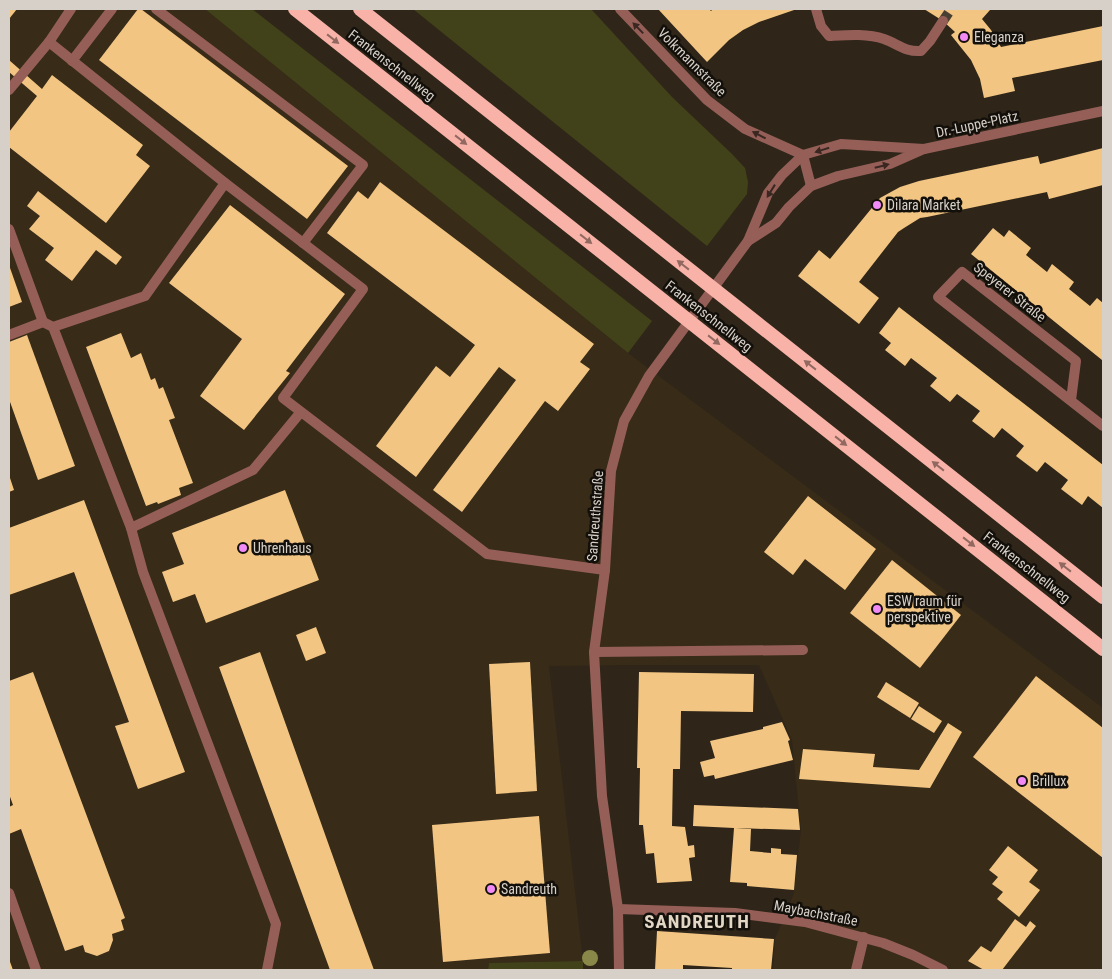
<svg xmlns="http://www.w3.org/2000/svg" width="1112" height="979" viewBox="0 0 1112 979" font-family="'Roboto Condensed',sans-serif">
<rect width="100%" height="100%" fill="#2f2619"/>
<path fill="#382b18" d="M9 9H205L628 353 1103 708V970H773L775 939 794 893 801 830 792 740 759 665H635L549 666 583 961 489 963 488 970H9Z"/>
<g fill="#41421a">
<path d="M205 9H252L652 321 628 353Z"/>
<path d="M413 9H591L672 97 732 154 745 168 748 182 747 194 707 246Z"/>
<path d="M583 961V970H488L489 963Z"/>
</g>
<g fill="#f3c583">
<path d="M9 9H17L9 19Z"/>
<path d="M138 9H141L348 166 307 219 99 60Z"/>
<path d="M658 9H709L711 11 713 9H797L759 22 743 30 729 40 707 62Z"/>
<path d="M924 9H988L990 10 982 19 991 30 1001 47 1103 26V60L1012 78 1015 91 984 98 980 79 971 60 951 35 955 32 943 21Z"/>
<path d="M9 60 42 89 52 75 143 145 136 155 150 166 106 223 9 147V132L37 96 9 72Z"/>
<path d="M1103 148V185L1049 199 1047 192 927 217 920 218 904 228 898 232 859 282 879 298 859 324 798 276 819 250 830 259 880 198 900 187 919 181 1014 161 1038 156 1040 164Z"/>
<path d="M380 182 594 344 580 362 590 369 558 411 545 401 462 512 433 490 516 380 499 367 416 477 376 446 436 366 450 377 475 345 327 233 358 191 368 199Z"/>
<path d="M38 191 122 257 116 265 96 250 72 281 45 260 54 248 29 229 40 216 27 206Z"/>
<path d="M230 205 345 294 286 371 290 373 244 430 200 396 242 339 169 283Z"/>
<path d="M993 228 1004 237 1009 230 1031 248 1026 255 1047 272 1052 264 1074 282 1069 289 1090 306 1097 298 1103 303V359L1102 360 971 254Z"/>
<path d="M9 265 22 302 9 307Z"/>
<path d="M899 307 1103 465V508L1088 496 1082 505 1061 489 1068 480 1045 462 1037 472 1016 456 1024 446 1002 428 994 438 972 421 980 411 957 394 950 402 930 386 937 378 911 358 905 366 885 350 891 343 879 333Z"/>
<path d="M121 333 131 358 141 353 151 380 155 378 159 389 163 387 175 418 169 420 193 483 179 488 181 495 158 504 157 502 146 506 86 347Z"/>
<path d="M27 335 75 466 38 480 9 399V342Z"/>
<path d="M9 475 14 490 9 492Z"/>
<path d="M285 490 319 580 206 623 195 594 173 602 162 572 184 564 172 533Z"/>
<path d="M808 496 876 549 845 590 805 559 793 575 764 552Z"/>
<path d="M84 500 185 772 138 789 115 726 129 722 74 572 9 595V528Z"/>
<path d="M892 560 961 615 920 668 850 613Z"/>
<path d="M316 627 326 653 306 661 296 635Z"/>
<path d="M260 652 352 910 374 970H330L219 667Z"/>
<path d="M530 662 537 791 496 794 489 664Z"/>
<path d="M33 672 125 918 121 920 124 930 112 934 113 940 109 951 97 956 85 952 83 945 65 951 21 829 9 834V807L13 805 9 794V681Z"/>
<path d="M639 672 754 674 753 712 681 711 680 769H673L672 826 685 827 688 846 694 845 695 857 689 858 692 881 657 883 654 853 646 854 643 825H639L640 768H637Z"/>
<path d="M1036 676 1103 728V858L973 757Z"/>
<path d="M886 682 919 703 910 718 877 697Z"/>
<path d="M919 706 942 721 934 733 911 719Z"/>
<path d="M782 722 790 740 788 741 793 760 715 779 714 775 704 777 700 762 715 758 710 741 763 729V727Z"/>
<path d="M948 723 962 732 930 788 799 779 803 749 875 754 873 767 919 770Z"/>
<path d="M694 805 798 809 800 830 736 828 751 829 750 851 771 853V848L781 849V854L797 855 794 890 747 886V883L730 882 734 828 693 826Z"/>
<path d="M539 816 550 953 443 962 432 825Z"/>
<path d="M1008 846 1038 870 1029 882 1040 890 1019 917 997 899 1003 892 992 884 998 877 989 870Z"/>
<path d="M1015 919 1026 927 1030 921 1036 926 1002 970H984L968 961 981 946 991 952Z"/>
<path d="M657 931 774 939 771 970H732V968L683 965V970H655Z"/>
<path d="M9 959 13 970H9Z"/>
</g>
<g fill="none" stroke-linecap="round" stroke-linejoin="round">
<path stroke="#484033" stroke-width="10" stroke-dasharray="10 5" stroke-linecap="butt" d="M943 21 951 9"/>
<g stroke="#955f58" stroke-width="10">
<path d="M156 9 363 165 303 243"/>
<path d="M49 42 225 183 363 289 283 398 487 554 605 570"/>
<path d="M72 61 112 9"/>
<path d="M9 90 49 42 71 9"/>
<path d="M9 229 43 322"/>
<path d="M53 327 131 528"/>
<path d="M9 335 43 322 53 327 145 296 225 183"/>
<path d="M9 893 36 970"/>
<path d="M267 970 276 924 143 572 131 528 253 470 300 413"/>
</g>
<g stroke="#955f58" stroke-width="10">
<path d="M620 9 707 100 745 129 803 155"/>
<path d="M816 9 821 26 829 36C846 35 867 33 884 39 898 44 905 52 921 51L930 41 943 21"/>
<path d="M803 155 811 186"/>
<path d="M748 241 776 223 789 207 811 186 838 176 890 164 924 149 1103 111"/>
<path d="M1071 400 1076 361 962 272 938 297 1103 426"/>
<path d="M594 652 803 650"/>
<path d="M618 909 735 913 805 922 883 943 913 955 943 970"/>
<path d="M619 970 618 909 602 796 594 652 605 570 611 471 624 421 649 376 748 241 768 193 782 175 803 155 841 144 924 149"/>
<path d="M856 970 864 937"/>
</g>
<g stroke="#f8b2a8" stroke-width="14">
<path d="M295 9 1103 649"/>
<path d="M360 9 1103 597"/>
</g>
</g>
<circle fill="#8a8849" cx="590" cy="958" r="8"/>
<defs><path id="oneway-solid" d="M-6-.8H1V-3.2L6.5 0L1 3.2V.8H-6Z" transform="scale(1.25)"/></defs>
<g fill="#3a2721">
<use href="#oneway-solid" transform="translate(638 28) rotate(-134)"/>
<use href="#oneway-solid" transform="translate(759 135) rotate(-153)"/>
<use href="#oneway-solid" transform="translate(822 150) rotate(163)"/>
<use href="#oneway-solid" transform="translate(882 166) rotate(-14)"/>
<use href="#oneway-solid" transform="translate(771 191) rotate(122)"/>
</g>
<g fill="#916961">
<use href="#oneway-solid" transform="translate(333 39) rotate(38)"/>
<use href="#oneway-solid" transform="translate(461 140) rotate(38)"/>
<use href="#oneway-solid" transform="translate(586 239) rotate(38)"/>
<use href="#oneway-solid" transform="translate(683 265) rotate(-142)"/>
<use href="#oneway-solid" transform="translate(714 340) rotate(38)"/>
<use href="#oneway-solid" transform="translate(810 365) rotate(-142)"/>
<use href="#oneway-solid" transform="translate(841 441) rotate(38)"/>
<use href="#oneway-solid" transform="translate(938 466) rotate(-142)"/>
<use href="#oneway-solid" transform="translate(969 542) rotate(38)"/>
<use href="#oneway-solid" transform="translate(1065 567) rotate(-142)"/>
</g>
<g fill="#f18af4" stroke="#130f0a" stroke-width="2">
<circle cx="964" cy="37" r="5"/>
<circle cx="877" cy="205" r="5"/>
<circle cx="243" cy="548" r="5"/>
<circle cx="877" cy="609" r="5"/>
<circle cx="1022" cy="781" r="5"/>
<circle cx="491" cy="889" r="5"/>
</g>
<g text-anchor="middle" stroke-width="5" stroke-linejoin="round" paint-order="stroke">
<g font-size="14" fill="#d6d0c8" stroke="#130f0a" text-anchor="start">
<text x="974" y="42">Eleganza</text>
<text x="887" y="210">Dilara Market</text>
<text x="253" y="553">Uhrenhaus</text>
<text x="887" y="606">ESW raum für<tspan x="887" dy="16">perspektive</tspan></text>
<text x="1032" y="786">Brillux</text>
<text x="501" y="894">Sandreuth</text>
</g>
<g font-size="14" fill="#d6d0c8" stroke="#130f0a">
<text transform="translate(692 62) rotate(45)" y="5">Volkmannstraße</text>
<text transform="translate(392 65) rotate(38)" y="5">Frankenschnellweg</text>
<text transform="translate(977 124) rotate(-12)" y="5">Dr.-Luppe-Platz</text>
<text transform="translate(1010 292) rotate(38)" y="5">Speyerer Straße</text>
<text transform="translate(709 316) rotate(38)" y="5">Frankenschnellweg</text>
<text transform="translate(595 516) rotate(-86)" y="5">Sandreuthstraße</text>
<text transform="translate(1027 567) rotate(38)" y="5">Frankenschnellweg</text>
<text transform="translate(816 913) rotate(11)" y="5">Maybachstraße</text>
</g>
<g font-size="19" font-weight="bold" letter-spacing="1" fill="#e2d6c5" stroke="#130f0a">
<text x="697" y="928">SANDREUTH</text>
</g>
</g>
<rect width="1112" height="979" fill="none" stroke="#d6d0c8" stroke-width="20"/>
</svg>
